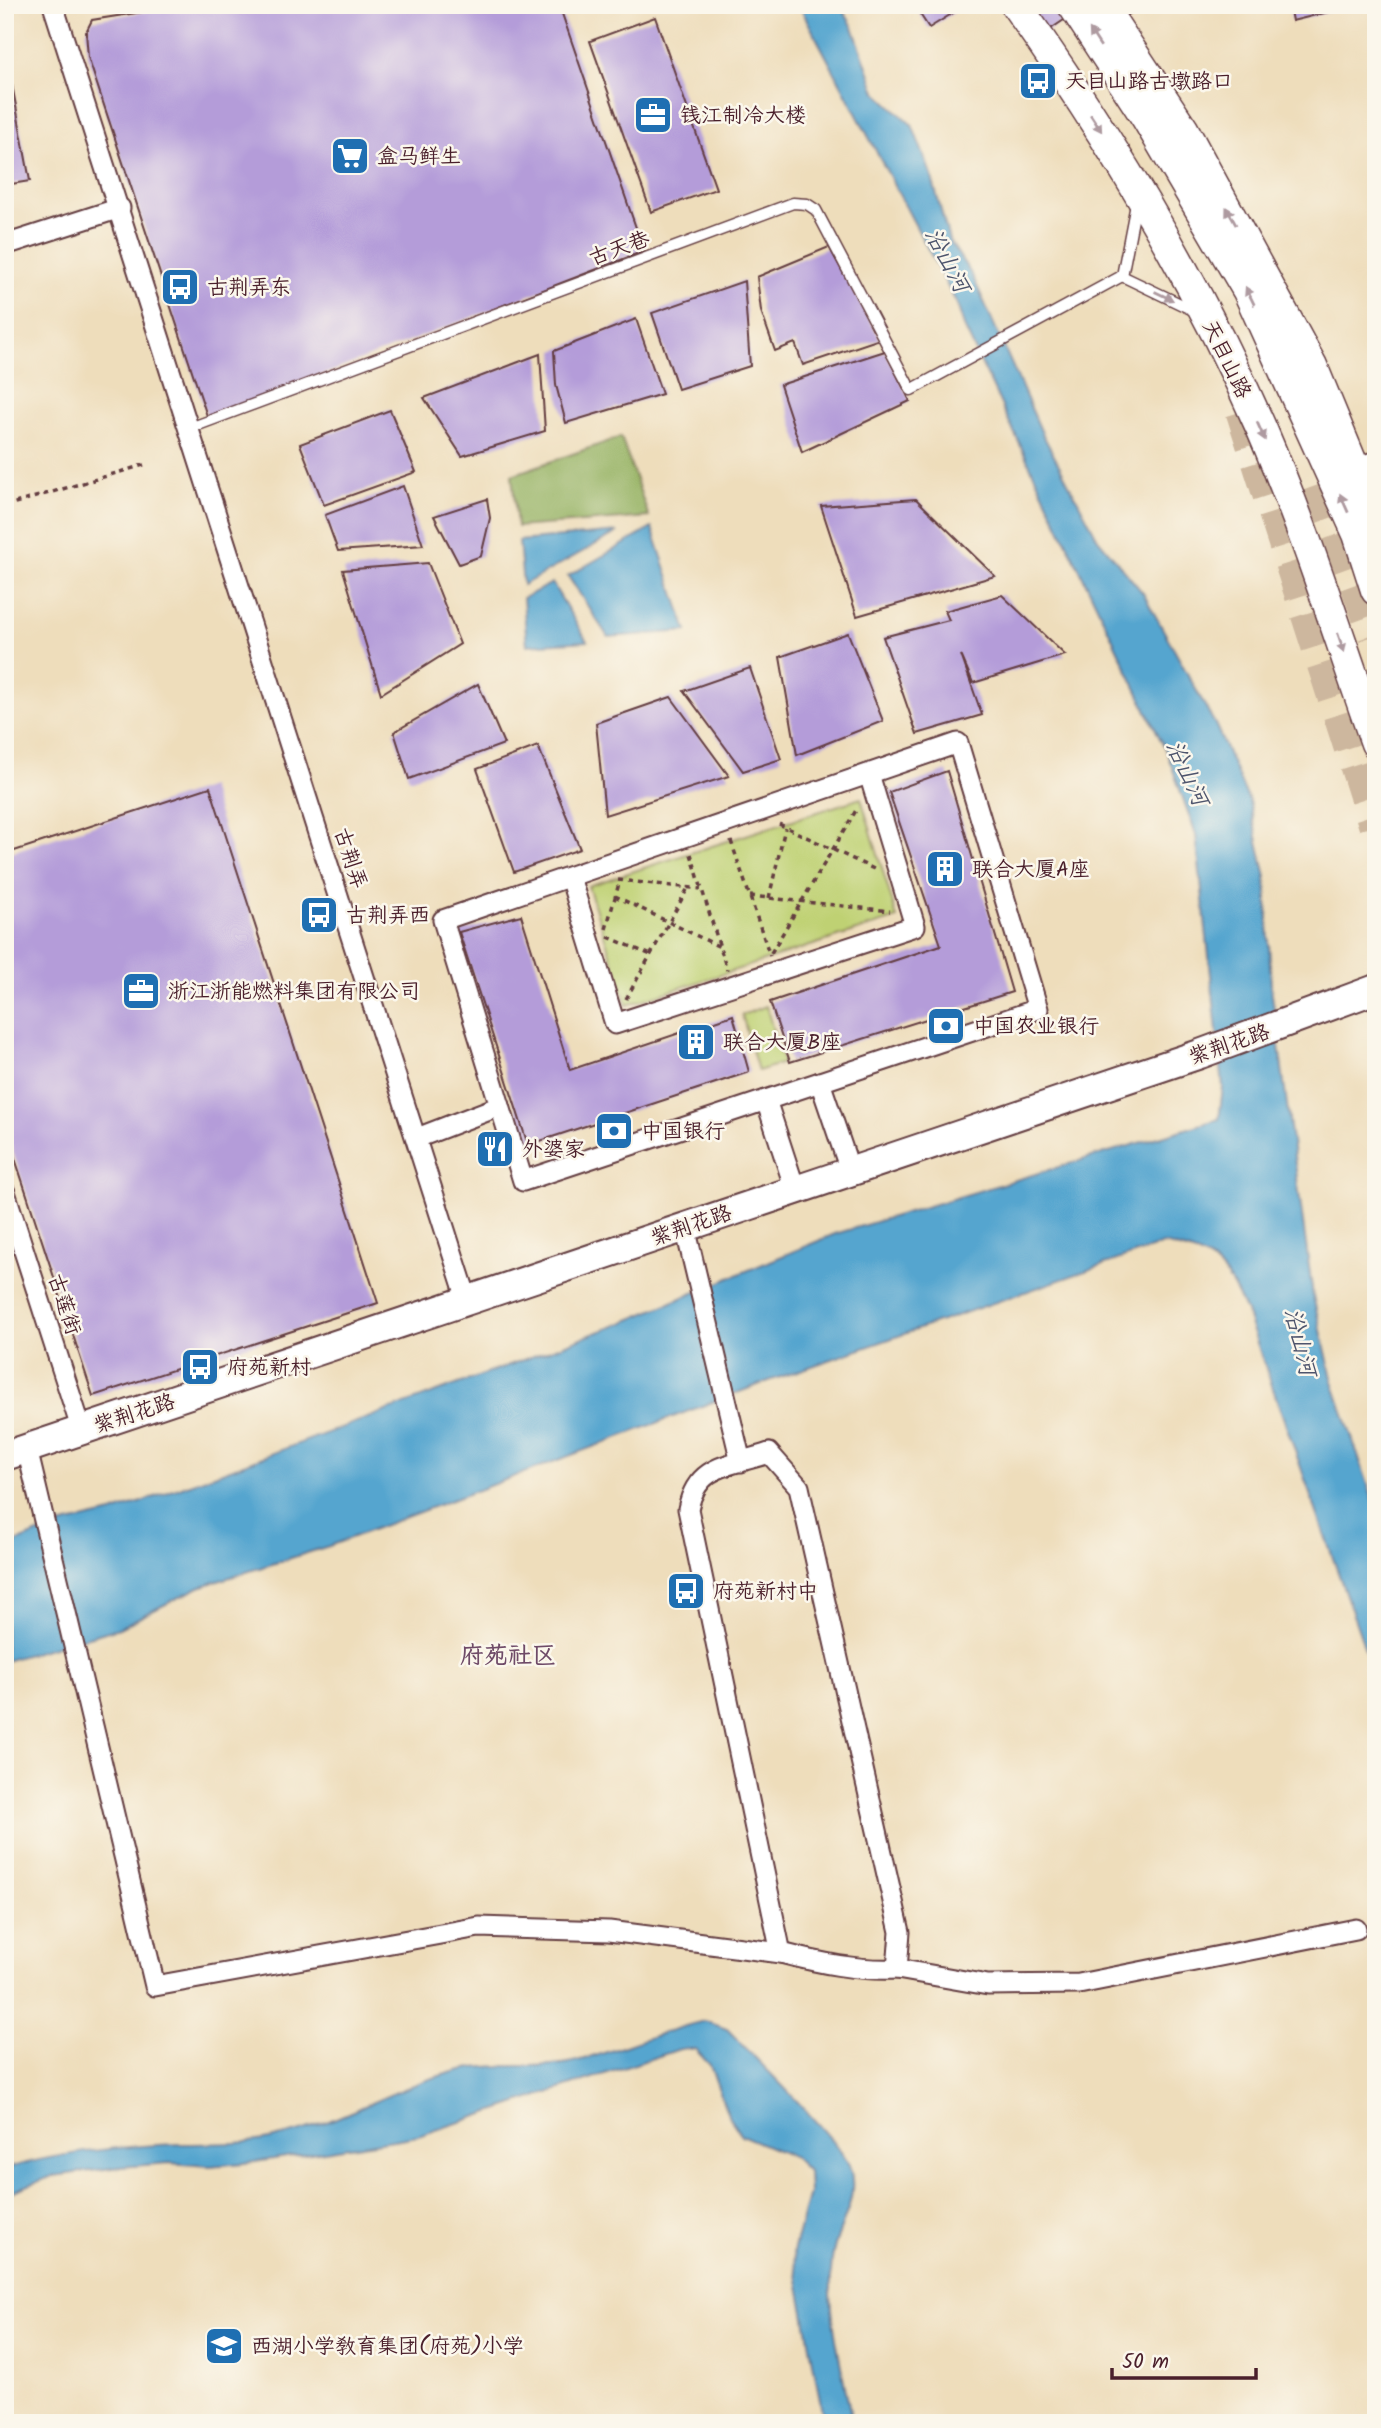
<svg xmlns="http://www.w3.org/2000/svg" width="1381" height="2428" viewBox="0 0 1381 2428" font-family="Kalam,'LXGW WenKai TC',sans-serif">
<rect width="100%" height="100%" fill="#fbf7ec"/>
<filter id="ink" filterUnits="userSpaceOnUse"><feTurbulence type="fractalNoise" baseFrequency=".0143" numOctaves="2"/><feDisplacementMap in="SourceGraphic" scale="14" xChannelSelector="R" yChannelSelector="G"/><feConvolveMatrix kernelMatrix="1 2 1 2 8 2 1 2 1" color-interpolation-filters="sRGB"/></filter>
<filter id="wash" filterUnits="userSpaceOnUse"><feTurbulence type="fractalNoise" baseFrequency=".00686" numOctaves="4" result="noise"/><feDisplacementMap in="SourceGraphic" scale="28" xChannelSelector="R" yChannelSelector="G"/><feGaussianBlur stdDeviation="1.57" result="paint"/><feColorMatrix in="noise" values="0 0 0 0 0 0 0 0 0 0 0 0 0 0 0 0 0 1.4 0 .05"/><feComposite in="paint" operator="in"/></filter>
<g filter="url(#wash)">
<rect width="100%" height="100%" fill="#edb"/>
<g fill="#bfd173" stroke="#84784f" stroke-width="2">
<path d="M861 798 897 918 627 1005 588 886Z"/>
<path d="M766 1006 783 1063 758 1071 742 1015Z"/>
</g>
<path fill="#97b365" stroke="#706948" stroke-width="2" d="M621 437 649 517 517 527 512 475Z"/>
<g fill="#55a5cf" stroke="#50627d" stroke-width="2">
<path d="M799 5H840L853 27 876 92 912 125 931 174 949 240 973 277 1042 433 1098 539 1143 593 1216 726 1249 801 1266 877 1271 987 1313 1296 1333 1382 1376 1508V1680L1246 1312C1223 1263 1216 1256 1163 1244L766 1382 329 1546 199 1587 119 1628 5 1661V1547L55 1526 112 1513 617 1325 835 1234 1219 1119 1223 1087 1196 835 1167 753 965 329 957 304Z"/>
<path d="M652 528 687 631 608 637 568 576Z"/>
<path d="M618 532 523 585 519 541Z"/>
<path d="M552 583 587 641 527 645 523 598Z"/>
<path d="M705 2021 727 2029C749 2052 845 2146 850 2168 860 2203 835 2228 832 2260 826 2313 843 2370 852 2423H824L793 2252 809 2193 808 2171 794 2157 741 2135 729 2118 710 2065 695 2049H680L418 2136 255 2162 210 2166 169 2163 120 2167 53 2176 5 2194V2169C55 2153 131 2145 183 2144 216 2143 246 2145 278 2137 342 2123 398 2084 462 2070 498 2062 539 2070 573 2062 618 2051 660 2031 705 2021Z"/>
</g>
<g id="blocks">
<g fill="#b49cd9">
<path d="M187 5H559L644 251 208 419 88 57 86 32 92 20Z"/>
<path d="M914 5H966L929 28Z"/>
<path d="M1006 5H1086L1033 41Z"/>
<path d="M1122 5H1145L1128 15Z"/>
<path d="M1289 5H1353V6L1292 21Z"/>
<path d="M655 17 716 189 651 212 590 41Z"/>
<path d="M5 47 30 181 5 185Z"/>
<path d="M829 247 880 339 803 365 795 343 775 351 761 311 757 277Z"/>
<path d="M744 281 750 366 678 389 652 313Z"/>
<path d="M636 319 662 394 566 423 556 385 554 351Z"/>
<path d="M885 351 910 401 802 452 780 385Z"/>
<path d="M540 354 545 431 462 456 424 398Z"/>
<path d="M390 410 416 472 324 505 300 444Z"/>
<path d="M403 486 423 545 338 551 325 515Z"/>
<path d="M487 499 490 518 481 556 459 564 434 516Z"/>
<path d="M916 499 995 576 857 616 821 506Z"/>
<path d="M428 563 460 644 381 694 343 570Z"/>
<path d="M1002 595 1065 655 973 683 961 655 982 715 917 734 883 637 949 620 945 611Z"/>
<path d="M848 633 883 721 797 755 780 657Z"/>
<path d="M750 668 781 759 743 771 684 691Z"/>
<path d="M478 684 504 744 409 779 394 732Z"/>
<path d="M671 697 729 776 605 815 596 723Z"/>
<path d="M538 746 580 849 514 872 477 769Z"/>
<path d="M947 771 1012 992 790 1062 770 1002 941 945 889 792Z"/>
<path d="M210 787 378 1303 93 1396 5 1128V854Z"/>
<path d="M521 915 570 1070 733 1015 749 1072 528 1145 459 932Z"/>
</g>
</g>
</g>
<g filter="url(#ink)">
<use href="#blocks" fill-opacity="0" stroke="#633c41" stroke-width="2"/>
<g fill="none" stroke-linecap="round" stroke-linejoin="round">
<g stroke="#cdb79e" stroke-width="35" stroke-dasharray="35 18" stroke-linecap="butt">
<path d="M1243 411 1376 825"/>
<path d="M1321 484 1376 635"/>
</g>
<defs>
<g id="lane">
<path d="M1122 276 1197 312"/>
<path d="M1122 276 1136 204"/>
<path d="M190 428 793 203 807 204 816 210 911 390 1122 276"/>
</g>
<g id="street">
<path d="M53 5 468 1302"/>
<path d="M5 245 120 208"/>
<path d="M1356 468 1376 461"/>
<path d="M570 877 615 1024 915 926 869 774"/>
<path d="M766 1100 820 1082"/>
<path d="M417 1138 500 1106"/>
<path d="M795 1189 766 1100 523 1181 443 920 958 743 1038 1009 820 1082 850 1170"/>
<path d="M5 1192 82 1431"/>
<path d="M685 1227 741 1462"/>
<path d="M27 1449 155 1986 479 1927 609 1931 781 1953"/>
<path d="M769 1453 799 1487 900 1932 897 1969C857 1971 820 1963 781 1953L688 1509C697 1463 731 1466 769 1453Z"/>
<path d="M897 1969 988 1985 1079 1984 1356 1929"/>
</g>
<path id="secondary" d="M5 1456 1200 1054 1376 989"/>
<g id="primary">
<path d="M1016 5C1111 139 1196 280 1262 430 1306 532 1339 638 1376 743"/>
<path d="M1073 5 1146 117 1248 291 1358 534 1376 590"/>
<path d="M1101 5 1183 129 1312 366 1376 521"/>
</g>
</defs>
<use href="#lane" stroke="#633c41" stroke-width="13"/>
<use href="#street" stroke="#633c41" stroke-width="23"/>
<use href="#secondary" stroke="#633c41" stroke-width="32"/>
<use href="#primary" stroke="#633c41" stroke-width="33"/>
<g stroke="#633c41" stroke-width="3.5" stroke-dasharray="5 5" stroke-linecap="butt">
<path d="M5 506 147 464"/>
<path d="M779 824 878 871"/>
<path d="M731 841 770 956"/>
<path d="M691 854 727 970"/>
<path d="M618 880 701 889"/>
<path d="M615 896 720 947"/>
<path d="M750 896 890 911"/>
<path d="M769 898 785 828"/>
<path d="M606 929 620 880"/>
<path d="M608 937 651 955"/>
<path d="M771 953 858 807"/>
<path d="M626 999 688 888"/>
</g>
<use href="#lane" stroke="#fff" stroke-width="10"/>
<use href="#street" stroke="#fff" stroke-width="19"/>
<use href="#secondary" stroke="#fff" stroke-width="28"/>
<use href="#primary" stroke="#fff" stroke-width="30"/>
</g>
<defs><path id="oneway-solid" d="M-6-.8H1V-3.2L6.5 0L1 3.2V.8H-6Z" transform="scale(1.75)"/></defs>
<g fill="#ae9aa0">
<use href="#oneway-solid" transform="translate(1095 38) rotate(-123)"/>
<use href="#oneway-solid" transform="translate(1096 123) rotate(57)"/>
<use href="#oneway-solid" transform="translate(1231 216) rotate(-119)"/>
<use href="#oneway-solid" transform="translate(1164 296) rotate(26)"/>
<use href="#oneway-solid" transform="translate(1250 296) rotate(-116)"/>
<use href="#oneway-solid" transform="translate(1261 431) rotate(66)"/>
<use href="#oneway-solid" transform="translate(1344 503) rotate(-114)"/>
<use href="#oneway-solid" transform="translate(1341 643) rotate(71)"/>
</g>
</g>
<defs>
<symbol id="bus-square" viewBox="-11 -11 22 22"><rect x="-9" y="-9" width="18" height="18" rx="4" fill="#1f6fb2" stroke="#fbf7ec"/><path d="M-5-6H5V4H4V6H2V4H-2V6H-4V4H-5ZM-3.5-4V0h7V-4ZM-3.5 1.2v1.5H-2V1.2ZM2 1.2v1.5H3.5V1.2Z" fill="#fff"/></symbol>
<symbol id="office-square" viewBox="-11 -11 22 22"><rect x="-9" y="-9" width="18" height="18" rx="4" fill="#1f6fb2" stroke="#fbf7ec"/><path d="M-6-3h4V-5.5h4V-3h4V5H-6ZM-1-4.5V-3h2v-1.5ZM-6 0V1H6V0Z" fill="#fff"/></symbol>
<symbol id="supermarket-square" viewBox="-11 -11 22 22"><rect x="-9" y="-9" width="18" height="18" rx="4" fill="#1f6fb2" stroke="#fbf7ec"/><path d="M-6-5.5h2.5l.6 2H6L4.5 2H-2.5L-4.4-4H-6ZM-1.5 3.2a1.3 1.3 0 1 0 .1 0ZM3 3.2a1.3 1.3 0 1 0 .1 0Z" fill="#fff"/></symbol>
<symbol id="building-square" viewBox="-11 -11 22 22"><rect x="-9" y="-9" width="18" height="18" rx="4" fill="#1f6fb2" stroke="#fbf7ec"/><path d="M-4-6H4V6H1V3H-1V6H-4ZM-2.5-4.3h1.7v1.8h-1.7ZM.8-4.3h1.7v1.8H.8ZM-2.5-1h1.7V.8h-1.7ZM.8-1h1.7V.8H.8Z" fill="#fff"/></symbol>
<symbol id="bank-square" viewBox="-11 -11 22 22"><rect x="-9" y="-9" width="18" height="18" rx="4" fill="#1f6fb2" stroke="#fbf7ec"/><path d="M-6-4H6V4H-6ZM0-2.3a2.3 2.3 0 1 0 0 4.6a2.3 2.3 0 1 0 0-4.6Z" fill="#fff"/></symbol>
<symbol id="restaurant-square" viewBox="-11 -11 22 22"><rect x="-9" y="-9" width="18" height="18" rx="4" fill="#1f6fb2" stroke="#fbf7ec"/><path d="M-5-6h1v4h1v-4h1v4h1v-4h1v5L-1.5 .5V6h-2V.5L-5-1ZM5-6V6H3V1.5H1.5Q1.5-4 5-6Z" fill="#fff"/></symbol>
<symbol id="school-square" viewBox="-11 -11 22 22"><rect x="-9" y="-9" width="18" height="18" rx="4" fill="#1f6fb2" stroke="#fbf7ec"/><path d="M0-5L7-2L0 1L-7-2ZM-4 1L0 2.5L4 1V4Q0 6-4 4Z" fill="#fff"/></symbol>
</defs>
<g fill-rule="evenodd">
<use href="#bus-square" x="1016" y="59" width="44" height="44"/>
<use href="#office-square" x="631" y="93" width="44" height="44"/>
<use href="#supermarket-square" x="328" y="134" width="44" height="44"/>
<use href="#bus-square" x="158" y="265" width="44" height="44"/>
<use href="#building-square" x="923" y="847" width="44" height="44"/>
<use href="#bus-square" x="297" y="893" width="44" height="44"/>
<use href="#office-square" x="119" y="969" width="44" height="44"/>
<use href="#bank-square" x="924" y="1004" width="44" height="44"/>
<use href="#building-square" x="674" y="1020" width="44" height="44"/>
<use href="#bank-square" x="592" y="1109" width="44" height="44"/>
<use href="#restaurant-square" x="473" y="1127" width="44" height="44"/>
<use href="#bus-square" x="178" y="1345" width="44" height="44"/>
<use href="#bus-square" x="664" y="1569" width="44" height="44"/>
<use href="#school-square" x="202" y="2324" width="44" height="44"/>
</g>
<g text-anchor="middle" stroke-width="5" stroke-linejoin="round" paint-order="stroke">
<g font-size="21" fill="#4a1f2b" stroke="#fbf7ec" text-anchor="start">
<text x="1065" y="88">天目山路古墩路口</text>
<text x="680" y="122">钱江制冷大楼</text>
<text x="377" y="163">盒马鲜生</text>
<text x="207" y="294">古荆弄东</text>
<text x="972" y="876">联合大厦A座</text>
<text x="346" y="922">古荆弄西</text>
<text x="168" y="998">浙江浙能燃料集团有限公司</text>
<text x="973" y="1033">中国农业银行</text>
<text x="723" y="1049">联合大厦B座</text>
<text x="641" y="1138">中国银行</text>
<text x="522" y="1156">外婆家</text>
<text x="227" y="1374">府苑新村</text>
<text x="713" y="1598">府苑新村中</text>
<text x="251" y="2353">西湖小学教育集团(府苑)小学</text>
</g>
<g font-size="21" fill="#4a1f2b" stroke="#fbf7ec">
<text transform="translate(619 248) rotate(-20)" y="7">古天巷</text>
<text transform="translate(1227 359) rotate(64)" y="7">天目山路</text>
<text transform="translate(351 858) rotate(72)" y="7">古荆弄</text>
<text transform="translate(1229 1044) rotate(-19)" y="7">紫荆花路</text>
<text transform="translate(691 1225) rotate(-19)" y="7">紫荆花路</text>
<text transform="translate(65 1304) rotate(72)" y="7">古莲街</text>
<text transform="translate(134 1413) rotate(-18)" y="7">紫荆花路</text>
</g>
<g font-size="23" font-style="italic" fill="#4e556d" stroke="#fbf7ec">
<text transform="translate(948 260) rotate(62)" y="8">沿山河</text>
<text transform="translate(1188 773) rotate(65)" y="8">沿山河</text>
<text transform="translate(1301 1342) rotate(76)" y="8">沿山河</text>
</g>
<g font-size="24" font-weight="bold" fill="#6f4b68" stroke="#fbf7ec">
<text x="508" y="1663">府苑社区</text>
</g>
</g>
<rect width="1381" height="2428" fill="none" stroke="#fbf7ec" stroke-width="28"/>
<path d="M1112 2368v10h144v-10" fill="none" stroke="#4a1f2b" stroke-width="3.5"/>
<text x="1122" y="2368" font-size="21" fill="#4a1f2b" stroke="#fbf7ec" stroke-width="5" paint-order="stroke">50 m</text>
</svg>
